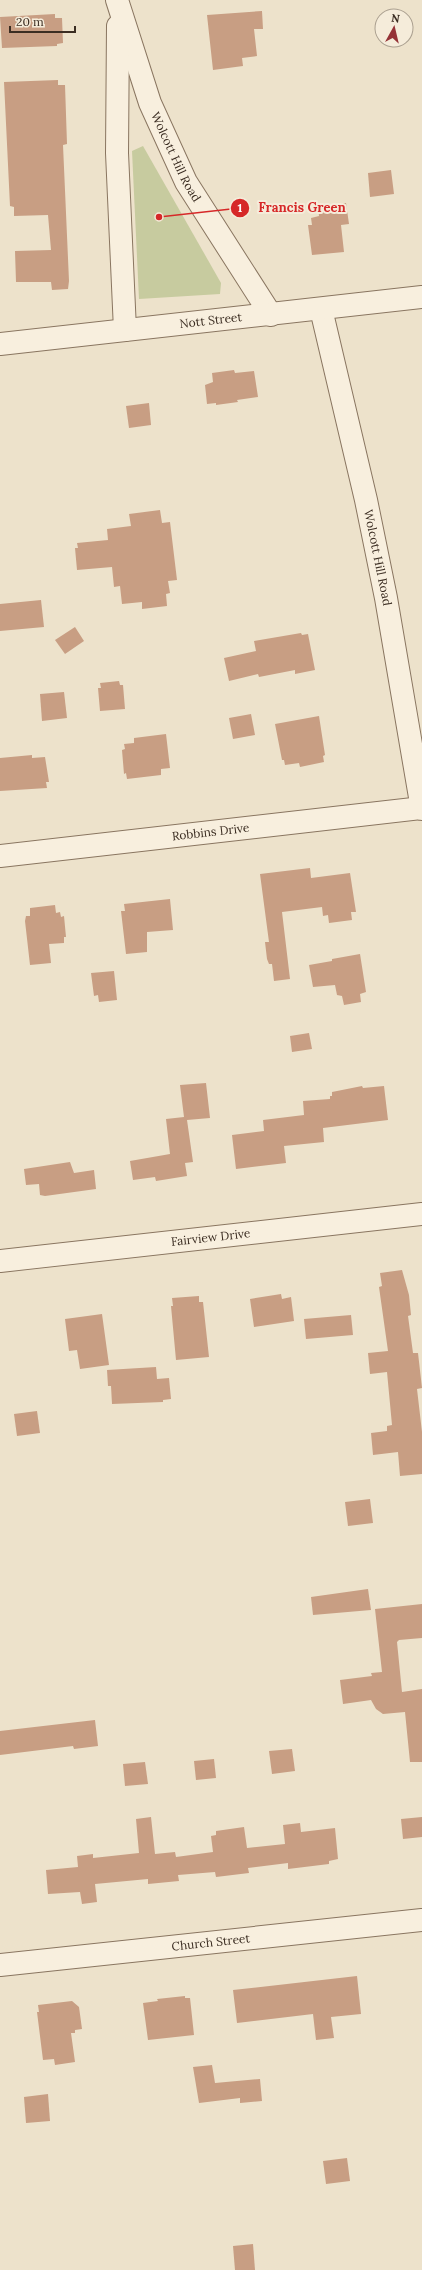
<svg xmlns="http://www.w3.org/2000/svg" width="422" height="2270" viewBox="0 0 422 2270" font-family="Lora,serif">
<rect width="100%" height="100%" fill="#ede2cb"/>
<path fill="#c7cb9f" d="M143 146 221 283 220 294 139 299 132 151Z"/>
<g fill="#c89e83">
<path d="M262 11 263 29H254L257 56 242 58 243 66 213 70 207 15Z"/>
<path d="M55 14V18H62L63 43 57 44V46L2 48 0 17Z"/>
<path d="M58 80V85H65L67 144 63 145 69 281 68 289 52 290 51 282H16L15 251 51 250 48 215 14 216V207L10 206 4 82Z"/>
<path d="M391 170 394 194 370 197 368 173Z"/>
<path d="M346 203 349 224 341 225 344 252 312 255 308 225H312L311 218 319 216 318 207Z"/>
<path d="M234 370 235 373 254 371 258 397 237 400 238 402 216 405V403L207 404 205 385 213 382 212 373Z"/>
<path d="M149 403 151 425 129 428 126 406Z"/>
<path d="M160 510 162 523 170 522 177 580 168 581 170 593 166 594 167 606 142 609V602L122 604 120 586 114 587 112 567 77 570 75 548H78L77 543 108 540 107 529 131 526 129 514Z"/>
<path d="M41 600 44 627 0 631V604Z"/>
<path d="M75 627 84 641 65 654 55 640Z"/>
<path d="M301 633 302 635 308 634 315 670 295 674V670L259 677 258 674 229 681 224 658 256 651 254 641Z"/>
<path d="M119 681 120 685H123L125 709 100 711 98 688H101L100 683Z"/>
<path d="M64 692 67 718 42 721 40 694Z"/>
<path d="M251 714 255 735 233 739 229 718Z"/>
<path d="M319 716 325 755 323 756 324 762 300 767 299 763 285 765 284 760H282L275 724Z"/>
<path d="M166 734 170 768 161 769V775L127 779 126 773 124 774 122 750 125 749 124 744 134 743V738Z"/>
<path d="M32 755V758L45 757 49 782H46L47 788 0 791V758Z"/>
<path d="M310 868 311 878 350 873 356 912H351L352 920 329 923 328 915 323 916 322 907 282 912 290 979 274 981 272 964H269L267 959 265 942H269L260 874Z"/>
<path d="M170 899 173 930 147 932V952L126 954 121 911H125L124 904Z"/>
<path d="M55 905 56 913 60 912 61 917 64 916 66 937H64V943L49 944 51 963 30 965 25 921 26 916H30V908Z"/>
<path d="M360 954 366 992 360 994 361 1002 344 1005 342 996 337 995 335 985 313 987 309 965 332 961V959Z"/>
<path d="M114 971 117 1000 99 1002 98 995 94 996 91 973Z"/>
<path d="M309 1033 312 1049 292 1052 290 1036Z"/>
<path d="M206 1083 210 1118 187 1120 193 1162 185 1163 187 1176 156 1181 155 1177 133 1180 130 1161 170 1154 166 1119 184 1117 180 1085Z"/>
<path d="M362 1086 363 1088 384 1086 388 1120 323 1128 324 1142 284 1146 286 1163 236 1169 232 1135 264 1131 263 1120 304 1115 303 1101 330 1099V1096H332V1092Z"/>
<path d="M70 1162 74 1173 94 1170 96 1189 45 1196 40 1195 39 1184 26 1185 24 1169Z"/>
<path d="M402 1270 409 1295 411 1315 408 1316 413 1353H418L422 1388 417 1389 422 1432V1474L400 1476 398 1452 373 1455 371 1433 387 1431V1426L392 1425 387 1372 370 1374 368 1353 388 1351 379 1287 382 1286 380 1273Z"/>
<path d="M281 1294 282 1299 291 1297 294 1321 254 1327 250 1299Z"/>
<path d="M199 1296V1302H203L209 1357 176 1360 171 1306H173L172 1298Z"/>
<path d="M102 1314 109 1365 80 1369 77 1350 69 1351 65 1319Z"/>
<path d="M351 1315 353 1335 306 1339 304 1319Z"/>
<path d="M156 1367 157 1379 169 1378 171 1399 163 1400V1402L112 1404 111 1386H108L107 1370Z"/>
<path d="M37 1411 40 1433 17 1436 14 1414Z"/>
<path d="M370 1499 373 1523 348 1526 345 1502Z"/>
<path d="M368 1589 371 1610 313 1615 311 1597Z"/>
<path d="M422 1604V1638L399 1640 397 1642 402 1692 422 1689V1762H410L405 1712 383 1714 376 1709 371 1700 343 1704 340 1680 372 1676 371 1673 382 1672 375 1609Z"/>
<path d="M95 1720 98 1746 74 1749 73 1746 0 1755V1731Z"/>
<path d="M292 1749 295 1771 272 1774 269 1751Z"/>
<path d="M214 1759 216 1778 196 1780 194 1761Z"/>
<path d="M145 1762 148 1784 125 1786 123 1764Z"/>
<path d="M151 1817 155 1854 175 1852 176 1857 213 1852 211 1836 216 1835V1831L244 1827 247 1848 285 1844 283 1825 300 1823 301 1832 335 1828 338 1859 329 1861V1864L288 1869V1863L248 1868 249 1873 216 1877 215 1872 178 1875 179 1881 148 1884V1879L95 1884 97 1902 82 1904 80 1892 48 1894 46 1870 78 1867 77 1856 93 1854V1858L139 1853 136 1819Z"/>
<path d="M422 1817V1837L403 1839 401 1819Z"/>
<path d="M357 1976 361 2014 331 2017 334 2038 316 2040 313 2014 237 2023 233 1990Z"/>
<path d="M185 1996V1998H190L194 2035 148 2040 143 2003 158 2001 157 1999Z"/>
<path d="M72 2001 79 2007 82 2029 75 2030V2033H71L75 2062 55 2065 54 2059 43 2060 37 2012H39L38 2005Z"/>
<path d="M212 2065 215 2083 260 2079 262 2101 240 2103V2098L199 2103 193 2067Z"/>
<path d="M48 2094 50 2121 26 2123 24 2097Z"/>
<path d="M347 2158 350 2181 326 2184 323 2161Z"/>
<path d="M253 2244 255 2270H235L233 2246Z"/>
</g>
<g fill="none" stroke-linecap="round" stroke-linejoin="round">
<defs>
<g id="minor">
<path id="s1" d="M117 0 150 103 186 182 271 315"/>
<path d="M118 26 117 153 125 330"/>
<path id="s2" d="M321 309 366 500 386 598 422 809"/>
<path id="s3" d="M0 344 422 297"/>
<path id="s4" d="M0 856 422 808"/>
<path id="s5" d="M0 1261 422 1214"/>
<path id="s6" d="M0 1965 422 1920"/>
</g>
</defs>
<use href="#minor" stroke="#897560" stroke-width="24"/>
<use href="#minor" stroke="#f8efde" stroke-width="22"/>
</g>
<g text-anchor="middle" stroke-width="4" stroke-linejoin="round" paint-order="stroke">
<g font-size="12" fill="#3b2d22" stroke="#f5ecda">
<text dy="4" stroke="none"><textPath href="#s1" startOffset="168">Wolcott Hill Road</textPath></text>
<text dy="4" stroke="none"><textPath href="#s3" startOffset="212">Nott Street</textPath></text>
<text dy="4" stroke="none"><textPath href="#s2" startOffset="255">Wolcott Hill Road</textPath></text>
<text dy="4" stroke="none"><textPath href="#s4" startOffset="212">Robbins Drive</textPath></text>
<text dy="4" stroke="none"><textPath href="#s5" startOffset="212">Fairview Drive</textPath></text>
<text dy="4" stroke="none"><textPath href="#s6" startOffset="212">Church Street</textPath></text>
</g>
</g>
<path fill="none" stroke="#d62828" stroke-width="1.5" d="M159 217L240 208"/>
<g fill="#d62828" stroke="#f5ecda" stroke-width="1.5">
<circle cx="159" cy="217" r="4"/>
<circle cx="240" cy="208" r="10"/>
</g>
<g font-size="12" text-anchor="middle" font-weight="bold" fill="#fff">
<text x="240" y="212">1</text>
</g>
<g font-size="13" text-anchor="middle" font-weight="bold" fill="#d62828" stroke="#f5ecda" stroke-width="4" stroke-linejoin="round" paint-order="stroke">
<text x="302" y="212">Francis Green</text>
</g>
<g transform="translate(394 28) rotate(8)"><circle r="19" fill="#f5ecda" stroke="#aba090"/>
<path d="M0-3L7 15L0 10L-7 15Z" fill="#953337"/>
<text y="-6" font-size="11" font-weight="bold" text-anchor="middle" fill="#3b2d22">N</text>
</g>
<path d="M10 26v6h65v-6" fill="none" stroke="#3b2d22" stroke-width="2"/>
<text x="16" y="26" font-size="12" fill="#3b2d22" stroke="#f5ecda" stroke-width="3" paint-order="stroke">20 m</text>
</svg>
